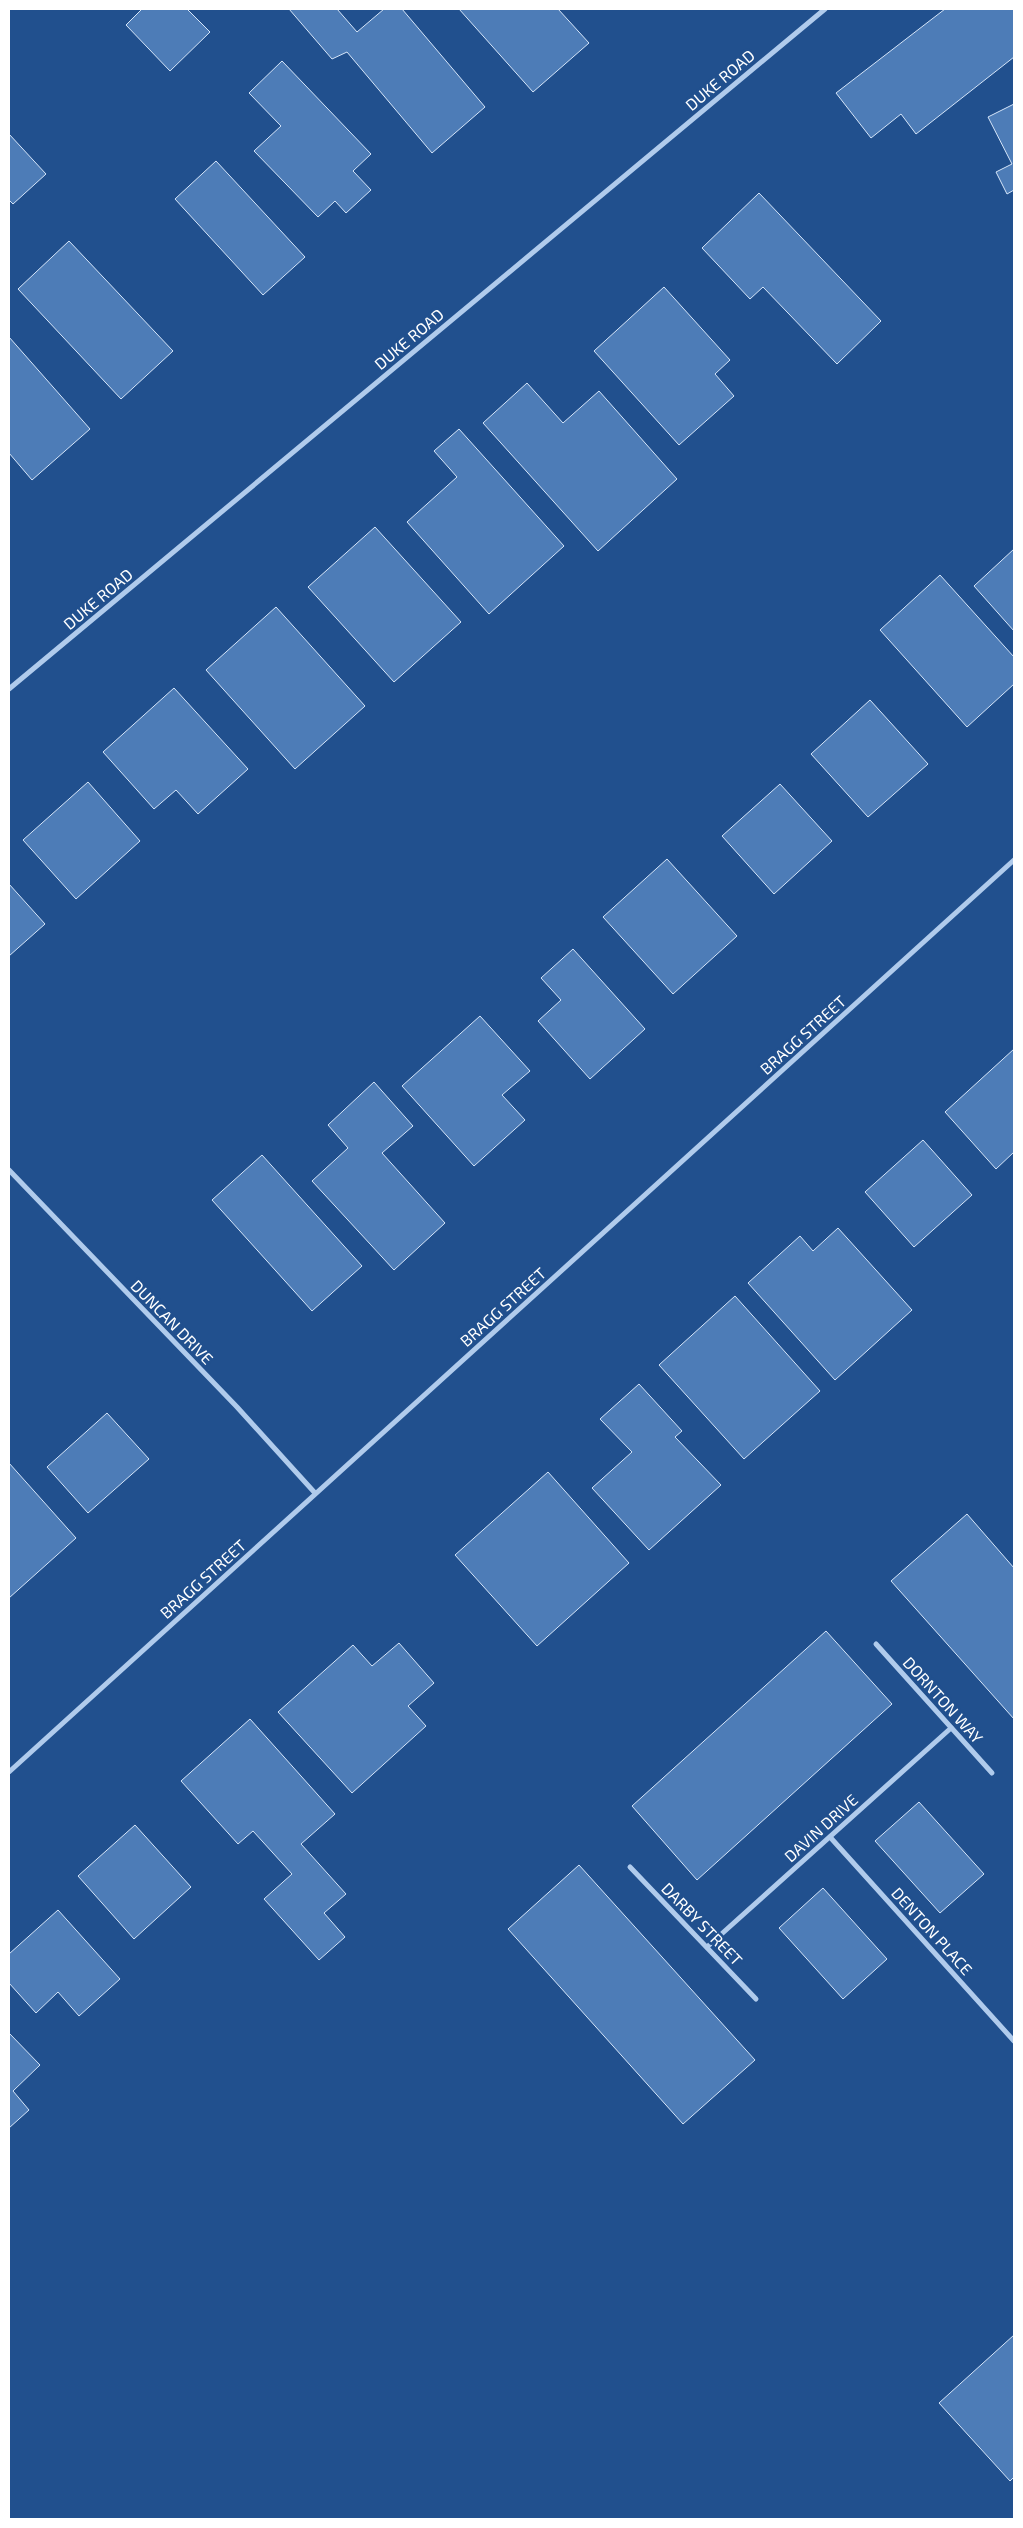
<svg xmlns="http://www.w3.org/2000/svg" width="1023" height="2528" viewBox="0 0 1023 2528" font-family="'Exo 2',sans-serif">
<rect width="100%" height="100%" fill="#21508e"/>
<g fill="#4d7cb7" stroke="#d5e5f9">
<path d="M142 9H187L210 32 170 71 126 25Z"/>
<path d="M289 9H337L357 32 384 9H402L485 107 432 153 347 52 332 59Z"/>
<path d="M459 9H558L589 43 533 92Z"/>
<path d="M945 9H1014V57L916 134 901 114 871 138 836 93Z"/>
<path d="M282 61 371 154 353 171 371 190 346 213 335 201 318 217 254 151 281 126 249 93Z"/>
<path d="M1014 104V190L1007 194 996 172 1012 164 988 117Z"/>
<path d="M9 134 46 174 13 204 9 200Z"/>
<path d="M216 161 305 257 263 295 175 199Z"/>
<path d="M759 193 881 321 837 364 763 287 750 299 702 248Z"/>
<path d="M69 241 173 351 121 399 18 289Z"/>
<path d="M664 287 730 360 715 374 734 396 679 445 594 351Z"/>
<path d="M9 337 90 429 32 480 9 453Z"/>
<path d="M527 383 563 423 599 391 677 479 598 551 483 423Z"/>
<path d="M459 429 564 546 489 614 407 522 457 477 434 451Z"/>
<path d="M375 527 461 622 394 682 308 587Z"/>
<path d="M1014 549V631L974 586Z"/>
<path d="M940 575 1014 657V684L967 727 880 630Z"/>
<path d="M276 607 365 706 295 769 206 670Z"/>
<path d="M174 688 248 769 198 814 176 790 154 809 103 752Z"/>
<path d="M870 700 928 764 868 817 811 754Z"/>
<path d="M88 782 140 841 76 899 23 840Z"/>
<path d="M780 784 832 841 774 894 722 836Z"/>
<path d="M667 859 737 936 673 994 603 917Z"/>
<path d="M9 884 45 924 9 956Z"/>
<path d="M573 949 645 1029 590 1079 538 1021 561 1000 541 978Z"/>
<path d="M480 1016 530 1071 502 1095 525 1120 474 1166 402 1086Z"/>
<path d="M1014 1049V1152L996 1169 945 1112Z"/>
<path d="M374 1082 413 1126 382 1153 445 1223 394 1270 312 1181 348 1148 328 1125Z"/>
<path d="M923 1140 972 1195 914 1247 865 1192Z"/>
<path d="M262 1155 362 1266 312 1311 212 1200Z"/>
<path d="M838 1228 912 1310 835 1380 748 1283 800 1236 813 1251Z"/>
<path d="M735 1296 820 1391 744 1459 659 1365Z"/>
<path d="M639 1384 682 1431 675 1437 721 1485 649 1550 592 1488 632 1452 600 1419Z"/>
<path d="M107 1413 149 1459 88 1513 47 1467Z"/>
<path d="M9 1463 76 1538 9 1598Z"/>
<path d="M548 1472 629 1563 537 1646 455 1555Z"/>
<path d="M967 1514 1014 1568V1719L891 1581Z"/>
<path d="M826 1631 892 1704 697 1880 632 1806Z"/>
<path d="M399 1643 434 1683 408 1706 426 1726 352 1793 278 1712 353 1645 372 1666Z"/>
<path d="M250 1719 335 1814 301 1844 346 1894 324 1913 345 1937 319 1960 264 1899 292 1874 253 1831 238 1844 181 1781Z"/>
<path d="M919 1802 984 1874 940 1913 875 1841Z"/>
<path d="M135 1825 191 1887 134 1939 78 1876Z"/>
<path d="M579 1865 755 2060 683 2124 508 1929Z"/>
<path d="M823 1888 887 1959 843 1999 779 1928Z"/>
<path d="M58 1910 120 1979 79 2016 58 1992 36 2013 9 1983V1954Z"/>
<path d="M9 2033 40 2065 13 2091 29 2110 9 2128Z"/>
<path d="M1014 2335V2477L1010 2481 939 2403Z"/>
</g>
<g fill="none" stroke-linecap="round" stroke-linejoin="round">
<g stroke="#b0cbec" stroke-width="5">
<path d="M9 689 825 9"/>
<path d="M9 1170 237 1407 315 1493"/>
<path d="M876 1644 992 1773"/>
<path d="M9 1772 1014 860"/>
<path d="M830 1837 1014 2041"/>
<path d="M630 1867 756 1999"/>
<path d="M707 1947 951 1728"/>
</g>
</g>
<g text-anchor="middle" stroke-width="5" stroke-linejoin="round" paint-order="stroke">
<g font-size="16" fill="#fff" stroke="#21508e">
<text transform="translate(720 80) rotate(-40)" y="6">DUKE ROAD</text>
<text transform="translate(409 339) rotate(-40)" y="6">DUKE ROAD</text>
<text transform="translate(98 599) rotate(-40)" y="6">DUKE ROAD</text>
<text transform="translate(803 1035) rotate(-42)" y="6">BRAGG STREET</text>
<text transform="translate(503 1307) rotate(-42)" y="6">BRAGG STREET</text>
<text transform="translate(172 1322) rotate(46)" y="6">DUNCAN DRIVE</text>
<text transform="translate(203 1579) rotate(-42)" y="6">BRAGG STREET</text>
<text transform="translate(943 1700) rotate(48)" y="6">DORNTON WAY</text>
<text transform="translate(821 1828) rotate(-42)" y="6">DAVIN DRIVE</text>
<text transform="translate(702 1924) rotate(46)" y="6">DARBY STREET</text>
<text transform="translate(932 1931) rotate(48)" y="6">DENTON PLACE</text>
</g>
</g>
<rect width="1023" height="2528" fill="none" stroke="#ffffff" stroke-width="20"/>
</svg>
